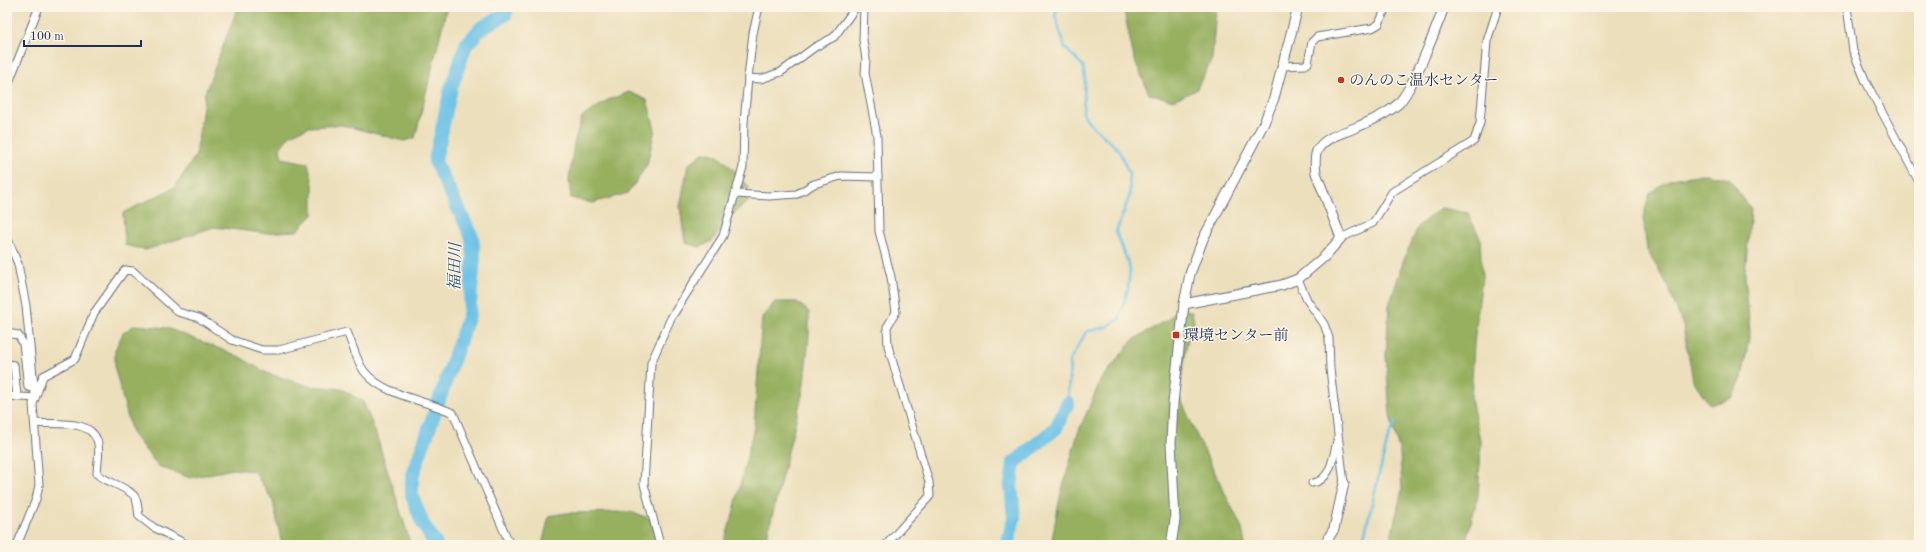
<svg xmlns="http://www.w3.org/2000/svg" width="1926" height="552" viewBox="0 0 1926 552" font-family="'Old Standard TT','Noto Serif JP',serif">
<rect width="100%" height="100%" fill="#fcf5e5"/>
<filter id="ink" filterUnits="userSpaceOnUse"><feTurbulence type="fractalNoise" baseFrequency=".025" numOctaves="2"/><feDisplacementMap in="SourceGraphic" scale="8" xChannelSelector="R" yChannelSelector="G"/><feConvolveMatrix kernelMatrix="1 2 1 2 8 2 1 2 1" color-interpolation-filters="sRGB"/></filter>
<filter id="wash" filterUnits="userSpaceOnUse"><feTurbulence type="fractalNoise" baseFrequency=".012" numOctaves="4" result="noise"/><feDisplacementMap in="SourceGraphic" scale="16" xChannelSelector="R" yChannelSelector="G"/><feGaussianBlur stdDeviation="0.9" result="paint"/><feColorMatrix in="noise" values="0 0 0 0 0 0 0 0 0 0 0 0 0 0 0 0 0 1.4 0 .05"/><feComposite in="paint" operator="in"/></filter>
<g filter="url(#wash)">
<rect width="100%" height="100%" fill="#ecdfbc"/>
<g fill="#97b061" stroke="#597060">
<path d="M238 7H447L415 138 404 141 342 125 308 127 290 135 280 148 282 158 308 163 313 184V215L297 231 263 233 214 227 146 250 125 245 123 213 175 187 196 155 205 93Z"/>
<path d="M1123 7H1216L1212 59 1196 90 1173 100 1149 94 1134 58Z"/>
<path d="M629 92 647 100 655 129 647 165 628 193 592 203 571 198 569 180 574 143 582 117 608 100Z"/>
<path d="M704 152 717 155 732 168 748 187V202L735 212 712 241 700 247 685 243 680 207 688 165Z"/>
<path d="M1705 174 1729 179 1751 209 1745 275 1750 332 1742 378 1732 398 1710 405 1693 380 1683 326 1667 284 1647 250 1643 217 1650 193 1670 179Z"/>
<path d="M1441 208 1468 213 1480 238 1482 277 1474 343 1471 400 1481 444 1478 496 1465 545H1387L1391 537 1402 490 1400 453 1390 416 1386 355 1389 306 1404 259 1419 225Z"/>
<path d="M775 302H797L809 312V337L803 391 765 545H723L733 515 754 427 762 317Z"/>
<path d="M1180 307 1192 312 1194 322 1187 343 1179 395 1196 434 1242 528 1245 545H1051L1060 497 1078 433 1101 379 1133 340 1168 319Z"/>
<path d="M135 325 167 328 238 356 267 373 309 386 341 389 363 401 375 431 411 545H282L273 501 254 471 232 469 190 478 158 466 132 433 115 369V350L123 333Z"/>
<path d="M630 512 652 519 658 545H542L549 516 566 513Z"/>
</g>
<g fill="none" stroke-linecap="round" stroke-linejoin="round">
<g stroke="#69c1e7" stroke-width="2.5">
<path d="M1058 7 1055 15 1065 48 1083 66 1085 79 1083 113 1090 124 1118 149 1129 173 1130 195 1116 232 1130 269 1128 289 1119 319 1106 327 1086 332 1070 360 1068 403"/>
<path d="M1362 545 1388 438 1395 423"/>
</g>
<g stroke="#69c1e7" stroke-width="14">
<path d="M436 545 423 524 412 496V477L469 315 474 257 472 237 435 161 451 88 466 45 481 28 505 15 507 7"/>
<path d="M1007 545 1014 518 1011 485 1014 463 1056 428 1068 403"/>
</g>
</g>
</g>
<g filter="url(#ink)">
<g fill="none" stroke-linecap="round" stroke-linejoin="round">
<defs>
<g id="minor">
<path d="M864 7 863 40 866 59 865 73 877 136 879 231 891 277 896 312 887 327 888 346 929 482 930 496 886 545"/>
<path d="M1847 7 1853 51 1866 82 1919 182"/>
<path d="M1283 66 1305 65 1308 63 1312 42 1317 37 1372 28 1379 24 1386 7"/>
<path d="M748 78 761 79 781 72 815 47 834 37 856 7"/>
<path d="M7 87 39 7"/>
<path d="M735 194 769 196 797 194 814 184 841 176 878 177"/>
<path d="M7 237 18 264 26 306 35 396"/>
<path d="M1341 238 1373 223 1392 192 1474 141 1480 123 1487 41 1498 7"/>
<path d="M1298 279 1307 300 1324 324 1329 338 1330 369 1344 483"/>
<path d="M7 333 18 335 23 343 28 387 34 389"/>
<path d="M7 364 14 365 17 397"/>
<path d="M7 396 35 398"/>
<path d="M36 423C55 425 89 419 97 440 101 449 97 465 97 474 108 483 128 487 135 497 138 502 138 511 139 516L153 527 188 545"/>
<path d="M1312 483C1331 481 1333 457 1337 441"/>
<path d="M17 545 36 499 39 485 33 404 43 376 75 359 94 313 125 270 133 271 178 312 199 318 232 340 262 350H279L347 332C352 343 357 362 364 371 383 396 426 400 453 413L510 545"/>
<path d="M660 545 644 484 651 363 671 318 723 236 743 167 744 123 748 78 753 33 759 7"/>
</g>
<g id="tertiary">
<path d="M1184 304 1282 285 1298 279 1324 257 1341 238 1316 173C1315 165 1314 155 1318 149 1326 137 1340 134 1352 129 1367 123 1386 115 1398 104 1413 89 1436 29 1444 7"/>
<path d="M1171 545 1175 520 1171 443 1173 403 1184 304 1190 274 1203 239 1264 123 1274 98 1298 7"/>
<path d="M1324 545 1334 529 1344 483"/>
</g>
</defs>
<use href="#minor" stroke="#646d7f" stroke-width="9"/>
<use href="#tertiary" stroke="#646d7f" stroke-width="11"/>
<use href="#minor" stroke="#fff" stroke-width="7"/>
<use href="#tertiary" stroke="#fff" stroke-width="9"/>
</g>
</g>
<g fill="#c8321e" stroke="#fcf5e5" stroke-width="1.5">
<circle cx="1341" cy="80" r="4"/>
<rect x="1172" y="331" width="8" height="8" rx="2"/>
</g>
<g text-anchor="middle" stroke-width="3" stroke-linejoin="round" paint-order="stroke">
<g font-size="15" fill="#1b2f5e" stroke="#fcf5e5" text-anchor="start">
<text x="1349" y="85">のんのこ温水センター</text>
<text x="1184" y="340">環境センター前</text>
</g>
<g font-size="16" font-style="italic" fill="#2e5480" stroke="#fcf5e5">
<text transform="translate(454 267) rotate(-89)" y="6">福田川</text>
</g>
</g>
<rect width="1926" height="552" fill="none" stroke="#fcf5e5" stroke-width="24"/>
<path d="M24 40v6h117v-6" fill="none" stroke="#1b2f5e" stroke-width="2"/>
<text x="30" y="40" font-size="12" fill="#1b2f5e" stroke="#fcf5e5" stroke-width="3" paint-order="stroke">100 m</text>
</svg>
